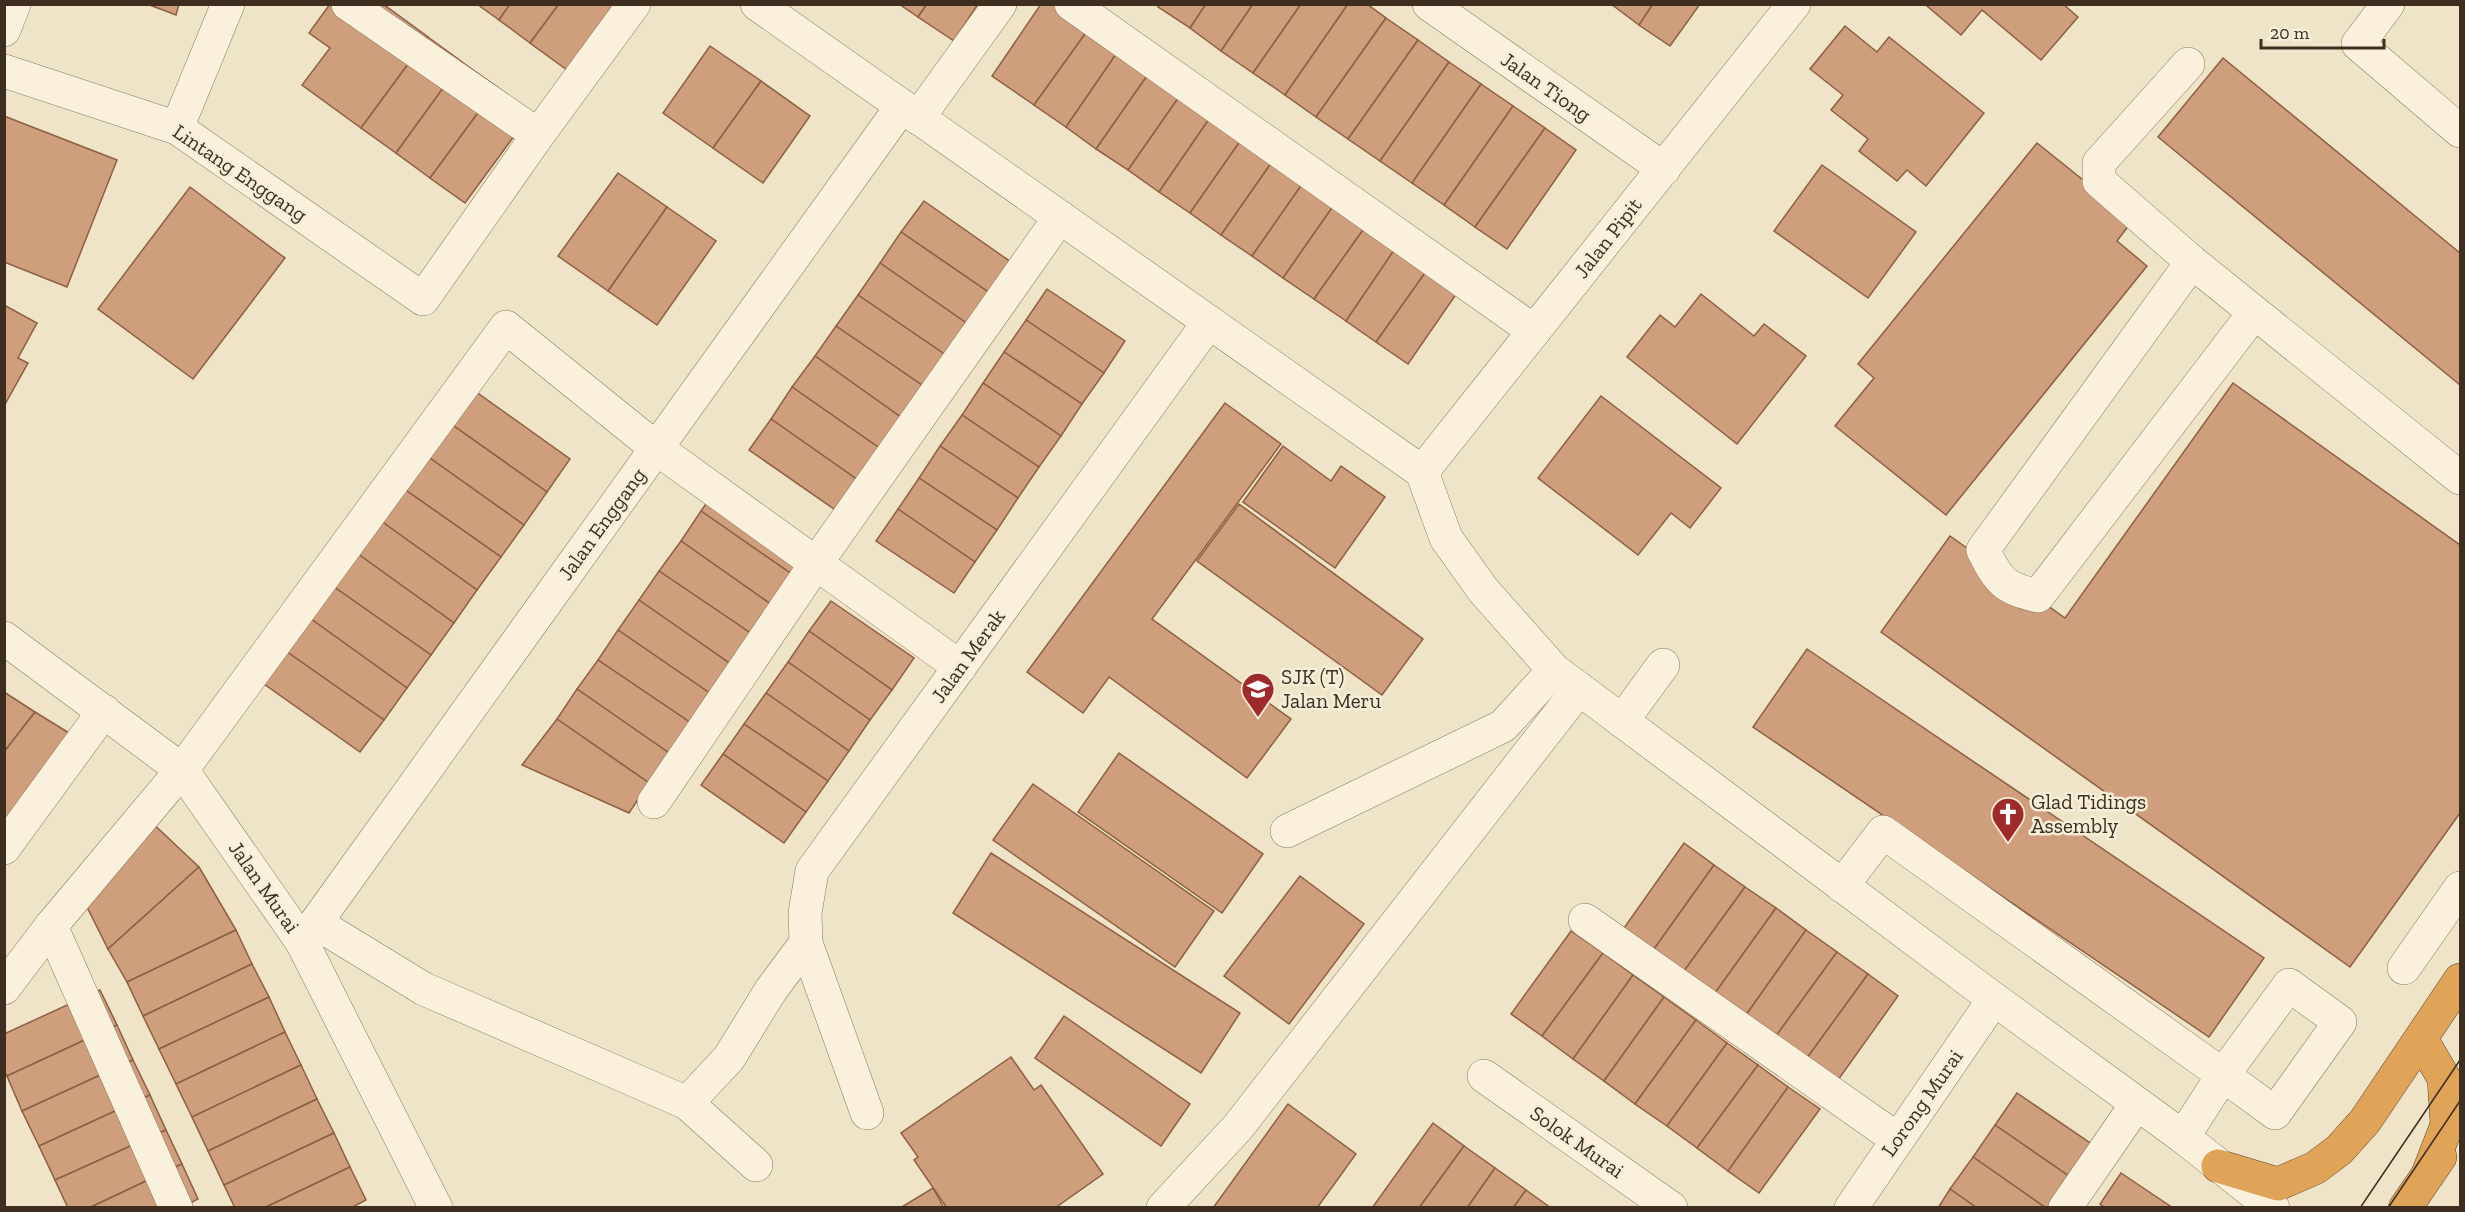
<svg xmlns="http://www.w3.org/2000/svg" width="2465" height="1212" viewBox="0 0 2465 1212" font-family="'Zilla Slab',serif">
<rect width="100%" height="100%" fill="#f0e4c8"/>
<g fill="#cf9f7d" stroke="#8d5f41" stroke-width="1.5">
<path d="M147 4H179L176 15Z"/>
<path d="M330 4H383L428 37 361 128 302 85 330 48 309 33Z"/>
<path d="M477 4H510L499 20Z"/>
<path d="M510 4H559L530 43 499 20Z"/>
<path d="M559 4H614L567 70 530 43Z"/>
<path d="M899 4H927L918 17Z"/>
<path d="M927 4H978L954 41 918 17Z"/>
<path d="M1041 4H1073L1095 20 1034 105 992 76Z"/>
<path d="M1159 4H1206L1190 28 1158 7Z"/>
<path d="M1206 4H1253L1221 51 1190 28Z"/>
<path d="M1253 4H1301L1253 73 1221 51Z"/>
<path d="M1301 4H1348L1285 95 1253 73Z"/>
<path d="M1348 4H1367L1386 18 1316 117 1285 95Z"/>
<path d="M1611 4H1653L1639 25Z"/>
<path d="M1653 4H1700L1670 46 1639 25Z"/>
<path d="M1928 4H2063L2078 17 2041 60 1982 10 1961 35 1927 6Z"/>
<path d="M1386 18 1418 40 1348 139 1316 117Z"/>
<path d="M1095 20 1125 41 1066 127 1034 105Z"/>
<path d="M1845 26 1877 52 1889 37 1984 113 1926 186 1907 170 1897 181 1859 151 1868 139 1831 110 1843 95 1810 69Z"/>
<path d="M428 37 462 62 396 153 361 128Z"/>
<path d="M1418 40 1449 62 1380 161 1348 139Z"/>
<path d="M1125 41 1156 63 1096 149 1066 127Z"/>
<path d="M710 46 761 81 713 148 663 113Z"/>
<path d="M2223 58 2460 253V385L2158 137Z"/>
<path d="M462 62 497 87 430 178 396 153Z"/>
<path d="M1449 62 1481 84 1412 183 1380 161Z"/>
<path d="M1156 63 1188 84 1128 170 1096 149Z"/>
<path d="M761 81 810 116 763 183 713 148Z"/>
<path d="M1188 84 1218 106 1159 192 1128 170Z"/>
<path d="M1481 84 1513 106 1444 205 1412 183Z"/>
<path d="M497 87 531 113 465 203 430 178Z"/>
<path d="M1218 106 1250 127 1190 213 1159 192Z"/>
<path d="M1513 106 1545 128 1475 227 1444 205Z"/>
<path d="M4 116 117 160 67 287 4 262Z"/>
<path d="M1250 127 1281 149 1221 235 1190 213Z"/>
<path d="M1545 128 1576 150 1507 249 1475 227Z"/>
<path d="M2037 143 2133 220 2117 241 2147 266 1946 515 1835 426 1874 378 1858 364Z"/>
<path d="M1281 149 1312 170 1252 256 1221 235Z"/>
<path d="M1822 165 1916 232 1868 298 1774 231Z"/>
<path d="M1312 170 1343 192 1283 278 1252 256Z"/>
<path d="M618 173 667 207 608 291 558 256Z"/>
<path d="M190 187 285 258 193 379 98 309Z"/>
<path d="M1343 192 1375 213 1314 299 1283 278Z"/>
<path d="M924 201 1018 267 997 298 901 232Z"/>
<path d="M667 207 716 241 657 325 608 291Z"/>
<path d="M1375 213 1405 234 1346 321 1314 299Z"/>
<path d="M901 232 997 298 975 329 880 263Z"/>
<path d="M1405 234 1437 256 1376 342 1346 321Z"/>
<path d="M1437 256 1468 277 1408 364 1376 342Z"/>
<path d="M880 263 975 329 953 360 858 295Z"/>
<path d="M1047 289 1125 341 1104 373 1026 320Z"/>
<path d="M1701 294 1754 336 1764 324 1806 356 1737 444 1627 357 1660 315 1675 327Z"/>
<path d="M858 295 953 360 932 392 836 326Z"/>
<path d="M4 305 37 323 18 358 28 363 4 406Z"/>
<path d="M1026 320 1104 373 1082 404 1004 352Z"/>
<path d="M836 326 932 392 909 423 815 356Z"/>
<path d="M1004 352 1082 404 1061 436 983 383Z"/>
<path d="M815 356 909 423 888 454 792 387Z"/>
<path d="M983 383 1061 436 1039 467 962 415Z"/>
<path d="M2233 383 2460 545V813L2350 967 1881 632 1950 536 2065 618Z"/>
<path d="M468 386 570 459 547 492 444 419Z"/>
<path d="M792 387 888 454 865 485 771 419Z"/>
<path d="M1601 396 1721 488 1690 528 1671 513 1638 555 1538 478Z"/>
<path d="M1225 403 1281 444 1152 619 1291 719 1247 778 1109 677 1083 713 1027 672Z"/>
<path d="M962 415 1039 467 1018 498 940 446Z"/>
<path d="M444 419 547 492 524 525 420 451Z"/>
<path d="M771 419 865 485 844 516 749 450Z"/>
<path d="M940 446 1018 498 997 530 919 478Z"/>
<path d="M1283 446 1331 481 1341 466 1385 497 1335 568 1243 502Z"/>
<path d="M420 451 524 525 501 557 397 484Z"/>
<path d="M919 478 997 530 975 562 898 509Z"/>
<path d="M721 482 814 545 793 575 701 511Z"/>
<path d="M397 484 501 557 477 590 374 516Z"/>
<path d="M1239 504 1423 639 1382 695 1197 561Z"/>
<path d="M898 509 975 562 954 593 876 541Z"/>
<path d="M701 511 793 575 772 605 681 541Z"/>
<path d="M374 516 477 590 454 623 351 549Z"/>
<path d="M681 541 772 605 752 634 659 571Z"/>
<path d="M351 549 454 623 431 655 327 582Z"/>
<path d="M659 571 752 634 732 665 639 600Z"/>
<path d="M327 582 431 655 407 688 304 614Z"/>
<path d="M639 600 732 665 711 694 618 630Z"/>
<path d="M831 601 914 658 892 690 809 631Z"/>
<path d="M304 614 407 688 384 720 280 647Z"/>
<path d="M618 630 711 694 691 723 598 660Z"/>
<path d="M809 631 892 690 870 720 788 662Z"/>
<path d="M280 647 384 720 360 752 257 679Z"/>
<path d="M1807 649 2264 958 2209 1037 1753 727Z"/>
<path d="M598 660 691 723 669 753 577 689Z"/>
<path d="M788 662 870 720 849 751 766 693Z"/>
<path d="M577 689 669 753 649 783 557 719Z"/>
<path d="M4 692 35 712 4 752Z"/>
<path d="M766 693 849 751 828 781 744 724Z"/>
<path d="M35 712 74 736 4 830V752Z"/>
<path d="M557 719 649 783 629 813 522 765Z"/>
<path d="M744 724 828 781 806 812 723 754Z"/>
<path d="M1119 753 1263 854 1222 913 1078 812Z"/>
<path d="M723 754 806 812 784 843 701 785Z"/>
<path d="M1033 784 1214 911 1175 967 993 840Z"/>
<path d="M147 818 199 867 108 949 85 903Z"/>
<path d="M1684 843 1714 865 1654 949 1624 928Z"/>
<path d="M991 853 1240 1013 1201 1073 953 913Z"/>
<path d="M1714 865 1745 887 1684 971 1654 949Z"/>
<path d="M199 867 236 930 127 982 108 949Z"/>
<path d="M1300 876 1364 924 1289 1024 1224 976Z"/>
<path d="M1745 887 1776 908 1715 993 1684 971Z"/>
<path d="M1776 908 1806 930 1746 1015 1715 993Z"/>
<path d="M236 930 252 964 143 1016 127 982Z"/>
<path d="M1806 930 1837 952 1776 1036 1746 1015Z"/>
<path d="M1571 931 1603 953 1542 1036 1511 1014Z"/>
<path d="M1837 952 1868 974 1807 1058 1776 1036Z"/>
<path d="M1603 953 1633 975 1573 1059 1542 1036Z"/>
<path d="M252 964 269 997 159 1049 143 1016Z"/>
<path d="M1868 974 1898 996 1838 1080 1807 1058Z"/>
<path d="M1633 975 1664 997 1604 1081 1573 1059Z"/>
<path d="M100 990 117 1025 7 1076 4 1071V1034Z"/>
<path d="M269 997 285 1032 176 1084 159 1049Z"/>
<path d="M1664 997 1696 1020 1635 1104 1604 1081Z"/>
<path d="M1064 1016 1190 1104 1161 1146 1035 1058Z"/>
<path d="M1696 1020 1727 1043 1667 1126 1635 1104Z"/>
<path d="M117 1025 133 1060 22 1111 7 1076Z"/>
<path d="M285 1032 301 1065 192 1117 176 1084Z"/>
<path d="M1727 1043 1758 1065 1697 1148 1667 1126Z"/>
<path d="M1011 1057 1034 1090 1041 1085 1103 1174 1055 1208H947L914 1160 918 1157 901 1133Z"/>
<path d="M133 1060 150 1095 39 1146 22 1111Z"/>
<path d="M301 1065 317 1099 208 1151 192 1117Z"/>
<path d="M1758 1065 1788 1087 1728 1171 1697 1148Z"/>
<path d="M1788 1087 1820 1109 1759 1193 1728 1171Z"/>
<path d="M2017 1093 2099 1149 2076 1181 1995 1125Z"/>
<path d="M150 1095 166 1130 55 1180 39 1146Z"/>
<path d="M317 1099 334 1133 224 1185 208 1151Z"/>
<path d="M1288 1104 1356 1154 1317 1208H1213Z"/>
<path d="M1433 1123 1464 1146 1419 1208H1372Z"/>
<path d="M1995 1125 2076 1181 2058 1208H2046L1973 1157Z"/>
<path d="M166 1130 182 1164 89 1208H68L55 1180Z"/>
<path d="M334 1133 350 1167 264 1208H235L224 1185Z"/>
<path d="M1464 1146 1495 1168 1467 1208H1419Z"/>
<path d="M1973 1157 2046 1208H1977L1950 1189Z"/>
<path d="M182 1164 198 1199 181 1208H89Z"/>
<path d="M350 1167 366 1200 351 1208H264Z"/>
<path d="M1495 1168 1526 1190 1513 1208H1467Z"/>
<path d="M2121 1173 2173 1208H2105L2100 1204Z"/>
<path d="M933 1188 944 1208H900Z"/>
<path d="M1950 1189 1977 1208H1938Z"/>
<path d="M1526 1190 1551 1208H1513Z"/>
</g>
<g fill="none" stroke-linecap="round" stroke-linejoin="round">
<defs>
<g id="minor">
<path d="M348 4 538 135"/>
<path d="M757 4 1422 472 1446 538 1483 590 1554 670 1994 999 2183 1137 2273 1208"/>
<path d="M1071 4 1534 331"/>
<path d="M1429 4 1664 169"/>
<path d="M2388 4 2358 44 2460 131"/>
<path d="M4 30 14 4"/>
<path d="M2188 64 2099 163V181L2192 262 2460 478"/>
<path d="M4 71 177 128 423 299 538 135 634 4"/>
<path d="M918 118 1000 4"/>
<path d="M177 128 228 4"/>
<path d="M2192 262 1983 550C1999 582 2004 588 2038 596L2254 313"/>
<path d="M1422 472 1794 4"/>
<path d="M4 638 182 770 302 942 436 1208"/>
<path d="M1622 721 1663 665"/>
<path d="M654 802 817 562 1060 217"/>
<path d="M1287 831 1503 726 1554 670"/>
<path d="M4 848 104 711"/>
<path d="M1842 886 1883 832 2223 1075 2275 1113 2340 1022 2289 985 2223 1075 2183 1137"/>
<path d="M1585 920 1897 1139"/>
<path d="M316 923 424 989 687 1103 729 1058 771 990 806 943"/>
<path d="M51 926 176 1208"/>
<path d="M302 942 902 106"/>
<path d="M2404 968 2460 888"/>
<path d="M4 988 51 926 182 770 506 327 656 448 960 667"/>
<path d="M1484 1076 1671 1208"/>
<path d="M687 1103 756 1165"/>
<path d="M867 1113 806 943 805 913 812 871 1209 322"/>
<path d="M1163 1208 1238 1127 1579 689"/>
<path d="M1851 1208 1994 999"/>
<path d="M2065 1208 2136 1105"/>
</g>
<g id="highway">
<path d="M2421 1039 2444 1078 2447 1125 2428 1174"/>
<path d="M2218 1166 2278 1184 2315 1168 2339 1150 2365 1121 2460 980"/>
<path d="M2405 1208 2440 1157"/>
</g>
</defs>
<use href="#minor" stroke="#8d765c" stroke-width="34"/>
<use href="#highway" stroke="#5b4430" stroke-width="34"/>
<use href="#minor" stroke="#faf1dc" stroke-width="33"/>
<use href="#highway" stroke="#e0a458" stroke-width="33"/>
<g stroke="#3d2e20" stroke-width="1.5">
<path d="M2360 1208 2460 1060"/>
<path d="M2388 1208 2460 1101"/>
</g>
</g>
<defs>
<symbol id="school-pin" viewBox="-11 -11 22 30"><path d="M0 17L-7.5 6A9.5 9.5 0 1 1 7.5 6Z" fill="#9e2a2b" stroke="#f7eed8"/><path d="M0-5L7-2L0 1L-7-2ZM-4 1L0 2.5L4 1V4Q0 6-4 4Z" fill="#fff"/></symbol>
<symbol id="church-pin" viewBox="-11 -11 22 30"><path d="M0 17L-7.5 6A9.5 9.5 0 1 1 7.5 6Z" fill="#9e2a2b" stroke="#f7eed8"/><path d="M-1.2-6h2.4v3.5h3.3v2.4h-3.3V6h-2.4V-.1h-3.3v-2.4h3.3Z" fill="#fff"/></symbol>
</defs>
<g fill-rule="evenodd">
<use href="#school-pin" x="1239" y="670" width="38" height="52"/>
<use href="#church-pin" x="1989" y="795" width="38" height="52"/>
</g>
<g text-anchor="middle" stroke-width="5" stroke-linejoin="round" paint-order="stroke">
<g font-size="21" fill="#3d2e20" stroke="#f7eed8">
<text transform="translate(1546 87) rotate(35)" y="7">Jalan Tiong</text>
<text transform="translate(240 173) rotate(34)" y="7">Lintang Enggang</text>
<text transform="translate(1608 238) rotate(-52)" y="7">Jalan Pipit</text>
<text transform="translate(602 524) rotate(-54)" y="7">Jalan Enggang</text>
<text transform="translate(968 656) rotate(-54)" y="7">Jalan Merak</text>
<text transform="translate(264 887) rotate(55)" y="7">Jalan Murai</text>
<text transform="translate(1922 1103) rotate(-55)" y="7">Lorong Murai</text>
<text transform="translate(1577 1142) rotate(35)" y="7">Solok Murai</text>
</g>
<g font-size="21" fill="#3d2e20" stroke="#f7eed8" text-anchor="start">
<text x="1281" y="684">SJK (T)<tspan x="1281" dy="24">Jalan Meru</tspan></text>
<text x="2031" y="809">Glad Tidings<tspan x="2031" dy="24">Assembly</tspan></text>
</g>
</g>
<rect width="2465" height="1212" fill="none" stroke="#3d2e20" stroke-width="12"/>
<path d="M2261 39v9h123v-9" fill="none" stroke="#3d2e20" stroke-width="3"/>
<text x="2270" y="39" font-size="18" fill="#3d2e20" stroke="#f7eed8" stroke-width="4.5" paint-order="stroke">20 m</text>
</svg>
